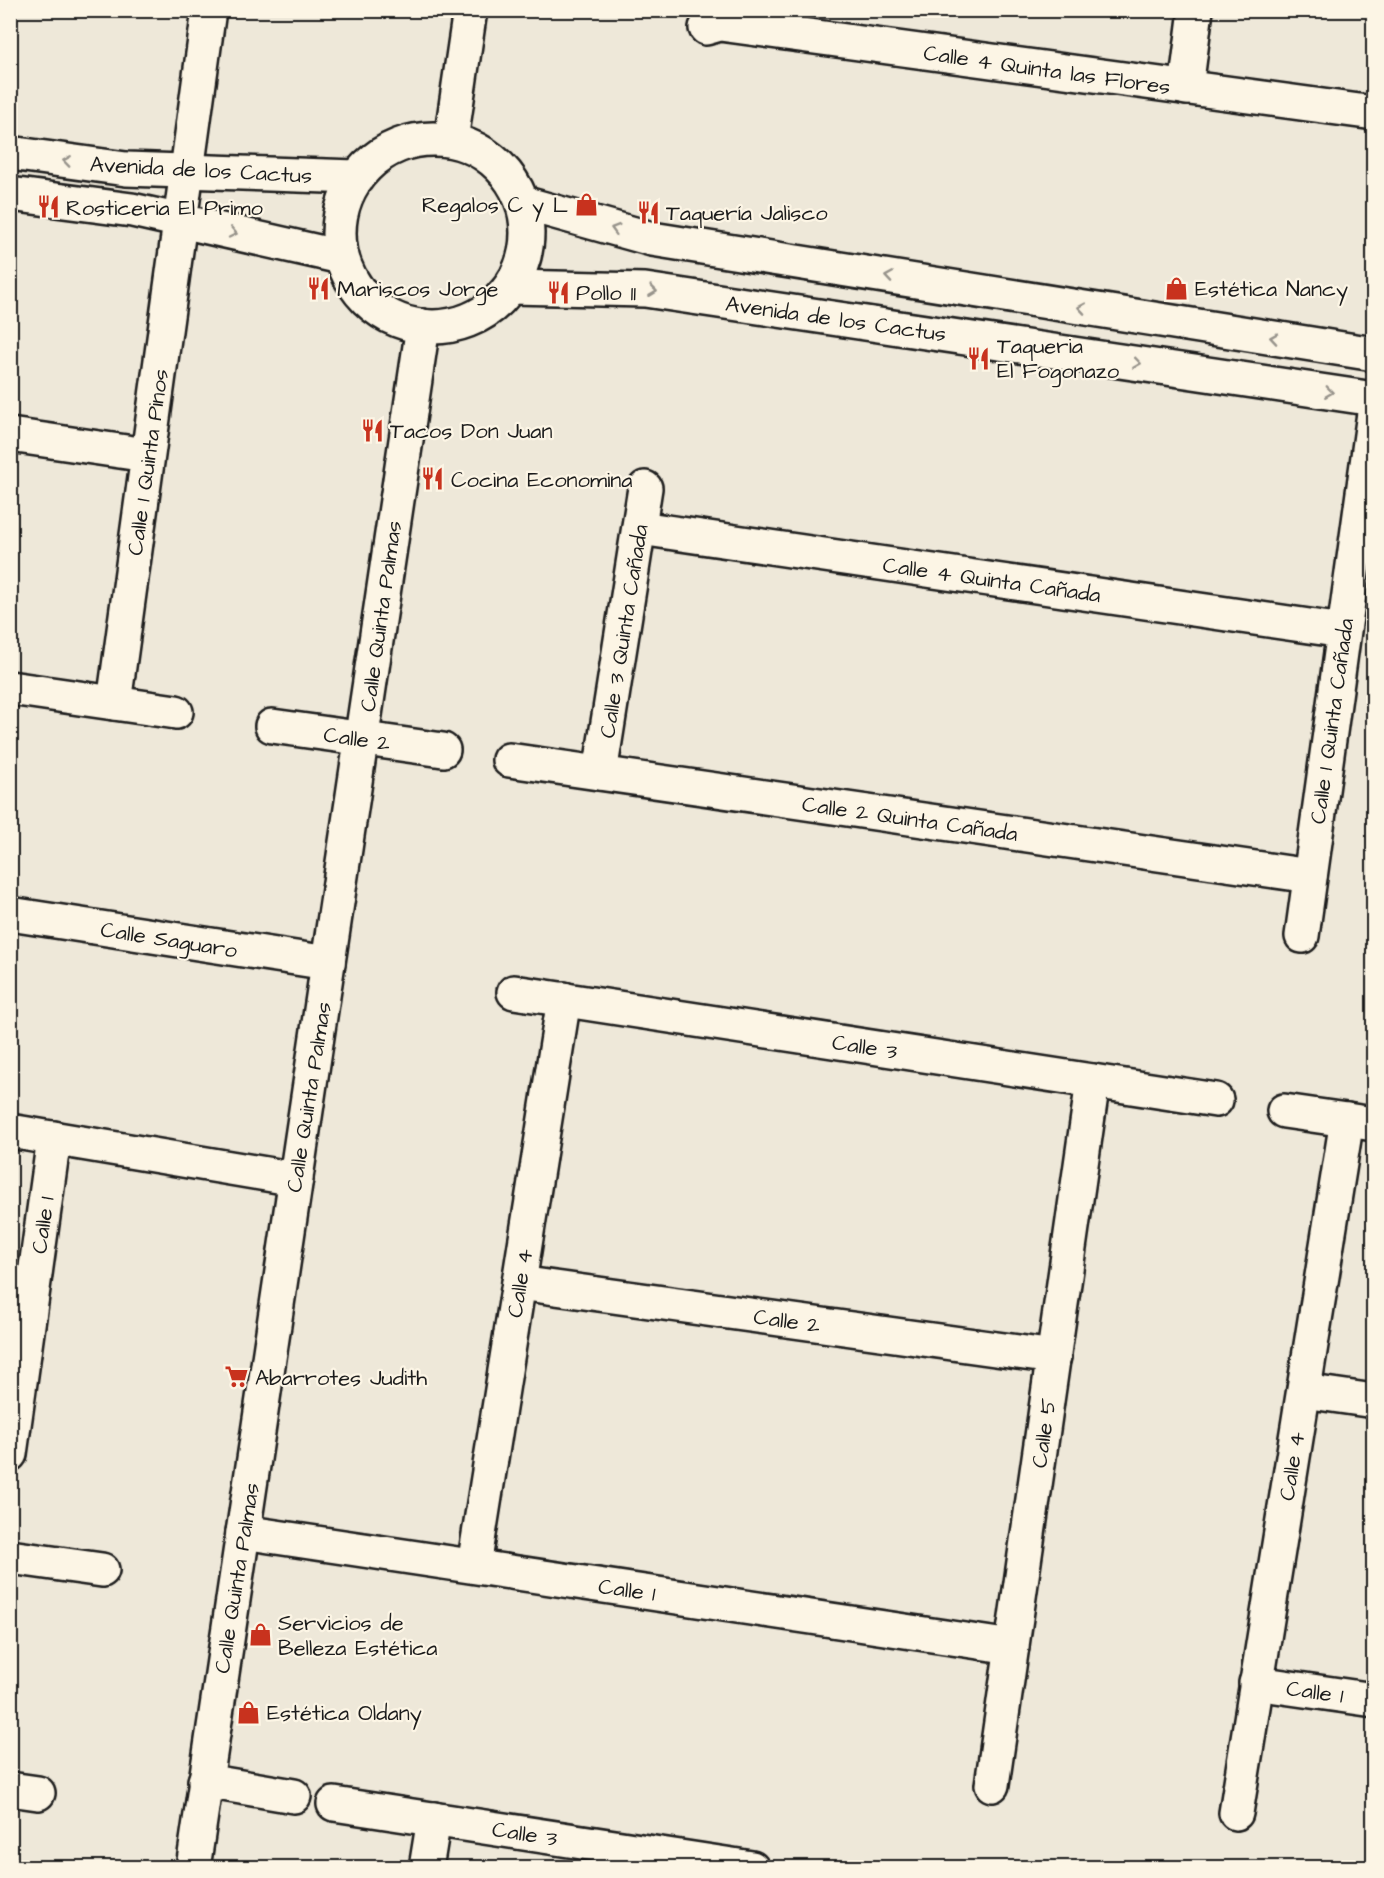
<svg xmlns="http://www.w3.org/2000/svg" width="1384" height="1878" viewBox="0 0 1384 1878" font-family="'Architects Daughter',sans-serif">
<rect width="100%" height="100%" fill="#eee8d9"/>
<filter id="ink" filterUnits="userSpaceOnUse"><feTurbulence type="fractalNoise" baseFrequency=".0167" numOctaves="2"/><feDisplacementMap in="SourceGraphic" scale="12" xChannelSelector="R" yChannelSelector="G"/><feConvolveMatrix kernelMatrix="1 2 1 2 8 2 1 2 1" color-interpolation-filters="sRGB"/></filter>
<g filter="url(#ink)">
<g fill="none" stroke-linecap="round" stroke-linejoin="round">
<defs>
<g id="street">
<path d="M706 28 720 24 1374 113"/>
<path d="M1186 88 1196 10"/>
<path d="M451 140 470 10"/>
<path d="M10 435 147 455"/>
<path d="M640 528 1343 631"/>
<path d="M10 688 176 712"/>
<path d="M114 703 209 10"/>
<path d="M272 726 443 750"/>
<path d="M509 760 1310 876"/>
<path d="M600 773 645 488"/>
<path d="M10 914 328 963"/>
<path d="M1302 936 1374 413"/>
<path d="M514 992 1216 1100"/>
<path d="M1284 1111 1374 1124"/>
<path d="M10 1131 296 1179"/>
<path d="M519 1283 1054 1357"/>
<path d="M1304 1391 1374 1401"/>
<path d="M10 1454 54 1138"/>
<path d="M243 1532 1012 1647"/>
<path d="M10 1557 102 1570"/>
<path d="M474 1566 564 999"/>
<path d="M1256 1683 1374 1700"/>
<path d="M205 1781 294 1796"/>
<path d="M992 1785 1093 1081"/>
<path d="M10 1789 38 1793"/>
<path d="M334 1804 752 1868"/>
<path d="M1236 1813 1347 1120"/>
<path d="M193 1868 423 326"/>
<path d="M426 1868 434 1819"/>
</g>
<g id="secondary">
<circle cx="433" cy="233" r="94"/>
<path d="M10 153 126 169 356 177"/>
<path d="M10 194 132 210 341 257"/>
<path d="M523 203 652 239 1374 354"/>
<path d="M511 287 645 290 1374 399"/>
</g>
</defs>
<use href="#street" stroke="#1c1c1c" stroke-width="38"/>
<use href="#secondary" stroke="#1c1c1c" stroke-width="38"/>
<use href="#street" stroke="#fcf5e5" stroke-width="33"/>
<use href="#secondary" stroke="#fcf5e5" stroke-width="33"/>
</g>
<defs><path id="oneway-chevron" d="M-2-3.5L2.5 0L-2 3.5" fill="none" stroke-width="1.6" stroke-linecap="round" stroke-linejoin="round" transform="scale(1.5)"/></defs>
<g stroke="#97938b">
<use href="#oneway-chevron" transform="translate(67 161) rotate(-172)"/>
<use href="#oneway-chevron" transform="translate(615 229) rotate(-164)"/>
<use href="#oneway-chevron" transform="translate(233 233) rotate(12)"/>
<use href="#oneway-chevron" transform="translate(889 277) rotate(-171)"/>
<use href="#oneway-chevron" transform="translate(653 291) rotate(7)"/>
<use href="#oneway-chevron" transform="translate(1082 308) rotate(-171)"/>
<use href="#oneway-chevron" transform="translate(1274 338) rotate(-171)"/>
<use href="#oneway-chevron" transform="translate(1137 363) rotate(8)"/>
<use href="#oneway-chevron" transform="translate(1329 392) rotate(8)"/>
</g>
</g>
<defs>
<symbol id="shop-bare" viewBox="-9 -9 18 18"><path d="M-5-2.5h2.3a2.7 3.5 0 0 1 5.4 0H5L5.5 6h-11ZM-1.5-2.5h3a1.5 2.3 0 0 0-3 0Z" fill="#c8321e" stroke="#fcf5e5" stroke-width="2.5" paint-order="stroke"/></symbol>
<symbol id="restaurant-bare" viewBox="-9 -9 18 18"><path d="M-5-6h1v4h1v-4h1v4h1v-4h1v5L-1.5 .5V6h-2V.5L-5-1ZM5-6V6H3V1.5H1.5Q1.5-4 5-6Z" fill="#c8321e" stroke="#fcf5e5" stroke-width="2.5" paint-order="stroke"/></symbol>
<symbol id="supermarket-bare" viewBox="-9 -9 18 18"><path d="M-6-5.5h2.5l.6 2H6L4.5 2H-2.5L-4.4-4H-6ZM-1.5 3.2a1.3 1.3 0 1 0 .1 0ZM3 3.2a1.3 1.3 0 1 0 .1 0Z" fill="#c8321e" stroke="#fcf5e5" stroke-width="2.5" paint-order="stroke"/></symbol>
</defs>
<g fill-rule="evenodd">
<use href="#shop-bare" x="570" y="188" width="33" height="33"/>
<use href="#restaurant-bare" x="32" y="190" width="33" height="33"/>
<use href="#restaurant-bare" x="632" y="196" width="33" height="33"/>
<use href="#restaurant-bare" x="302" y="272" width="33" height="33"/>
<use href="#shop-bare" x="1160" y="272" width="33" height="33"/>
<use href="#restaurant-bare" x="542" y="276" width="33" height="33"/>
<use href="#restaurant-bare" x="962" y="342" width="33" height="33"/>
<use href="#restaurant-bare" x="356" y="414" width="33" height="33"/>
<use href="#restaurant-bare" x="416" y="462" width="33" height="33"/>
<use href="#supermarket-bare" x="220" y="1360" width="33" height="33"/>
<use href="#shop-bare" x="244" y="1618" width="33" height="33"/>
<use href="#shop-bare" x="232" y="1696" width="33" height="33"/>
</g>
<g text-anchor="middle" stroke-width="4.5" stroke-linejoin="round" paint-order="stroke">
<g font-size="22" fill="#1c1c1c" stroke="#fcf5e5">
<text transform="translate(1047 69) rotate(8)" y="8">Calle 4 Quinta las Flores</text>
<text transform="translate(201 169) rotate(3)" y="8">Avenida de los Cactus</text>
<text transform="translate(836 318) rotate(8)" y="8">Avenida de los Cactus</text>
<text transform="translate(147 462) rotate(-82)" y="8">Calle 1 Quinta Pinos</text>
<text transform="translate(992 579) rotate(8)" y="8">Calle 4 Quinta Cañada</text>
<text transform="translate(380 616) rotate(-82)" y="8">Calle Quinta Palmas</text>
<text transform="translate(623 631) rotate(-81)" y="8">Calle 3 Quinta Cañada</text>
<text transform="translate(1331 721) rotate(-82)" y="8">Calle 1 Quinta Cañada</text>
<text transform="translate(357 738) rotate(8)" y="8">Calle 2</text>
<text transform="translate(910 818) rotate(8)" y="8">Calle 2 Quinta Cañada</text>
<text transform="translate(169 939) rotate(9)" y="8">Calle Saguaro</text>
<text transform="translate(865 1046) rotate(9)" y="8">Calle 3</text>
<text transform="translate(308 1097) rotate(-81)" y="8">Calle Quinta Palmas</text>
<text transform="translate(42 1225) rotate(-82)" y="8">Calle 1</text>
<text transform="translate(519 1283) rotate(-81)" y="8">Calle 4</text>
<text transform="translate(787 1320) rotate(8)" y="8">Calle 2</text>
<text transform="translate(1043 1433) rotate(-82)" y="8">Calle 5</text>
<text transform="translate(1291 1466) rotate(-81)" y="8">Calle 4</text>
<text transform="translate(236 1578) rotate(-81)" y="8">Calle Quinta Palmas</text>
<text transform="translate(627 1589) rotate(8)" y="8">Calle 1</text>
<text transform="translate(1315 1691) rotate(8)" y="8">Calle 1</text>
<text transform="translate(525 1833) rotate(9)" y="8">Calle 3</text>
</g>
<g font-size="22" fill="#1c1c1c" stroke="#fcf5e5" text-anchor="start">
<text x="568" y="212" text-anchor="end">Regalos C y L</text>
<text x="66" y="215">Rosticeria El Primo</text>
<text x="666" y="220">Taquería Jalisco</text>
<text x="337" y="296">Mariscos Jorge</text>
<text x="1195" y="296">Estética Nancy</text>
<text x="576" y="300">Pollo 11</text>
<text x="997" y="353">Taqueria<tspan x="997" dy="25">El Fogonazo</tspan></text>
<text x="390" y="438">Tacos Don Juan</text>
<text x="451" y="487">Cocina Economina</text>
<text x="255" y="1385">Abarrotes Judith</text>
<text x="278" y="1630">Servicios de<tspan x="278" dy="25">Belleza Estética</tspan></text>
<text x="267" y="1720">Estética Oldany</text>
</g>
</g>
<rect width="1384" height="1878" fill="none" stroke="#fcf5e5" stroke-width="36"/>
<rect x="18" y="18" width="1348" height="1842" fill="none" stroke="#1c1c1c" stroke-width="2" filter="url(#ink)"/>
</svg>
